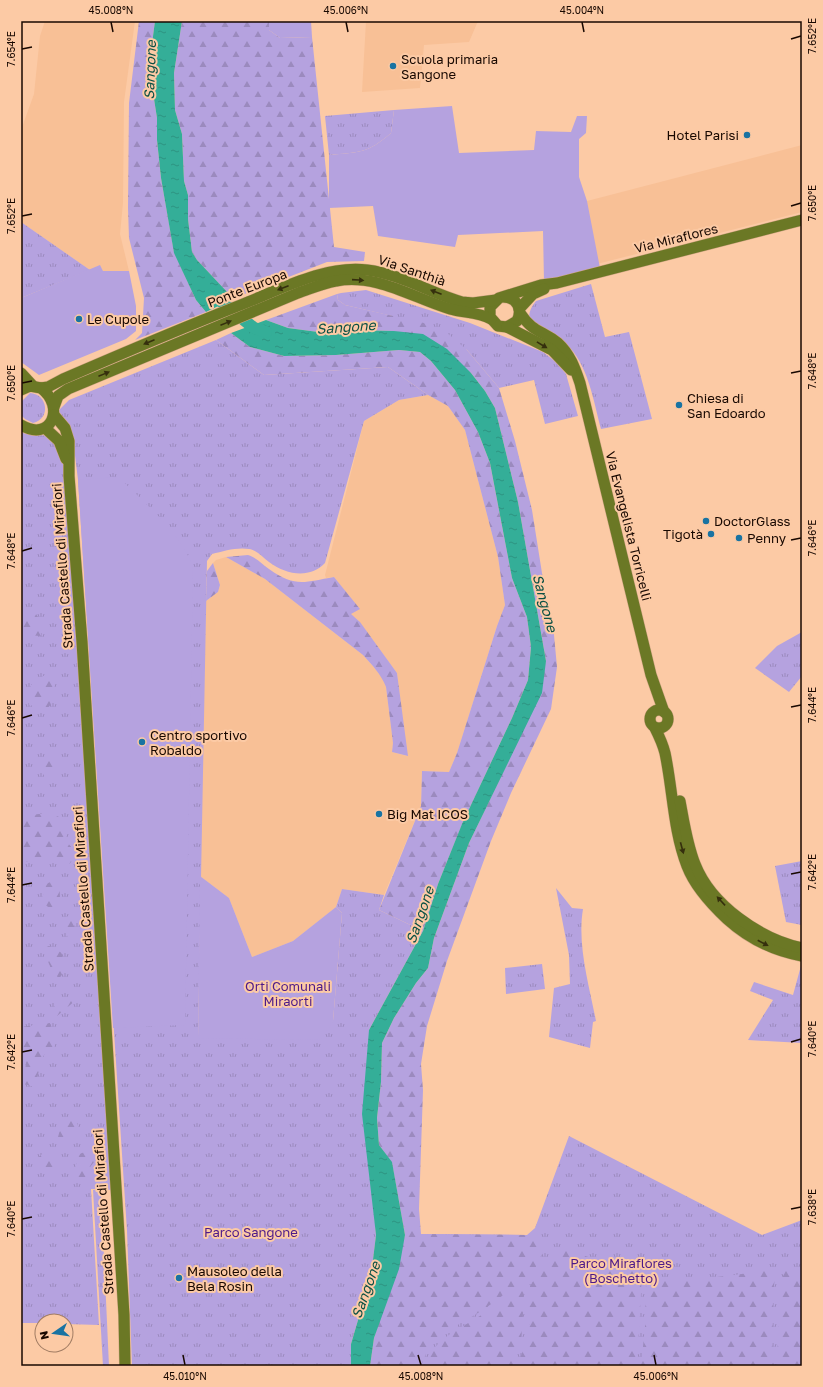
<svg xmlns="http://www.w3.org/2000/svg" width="823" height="1387" viewBox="0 0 823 1387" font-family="'Golos Text',sans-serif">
<defs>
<pattern id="grass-tufts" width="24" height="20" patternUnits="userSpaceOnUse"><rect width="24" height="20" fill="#b5a2df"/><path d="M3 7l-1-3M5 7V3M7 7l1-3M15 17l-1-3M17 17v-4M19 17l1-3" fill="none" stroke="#9b8abe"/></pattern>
<pattern id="forest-firs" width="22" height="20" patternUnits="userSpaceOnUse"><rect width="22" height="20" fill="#b5a2df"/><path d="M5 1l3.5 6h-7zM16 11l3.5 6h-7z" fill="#9b8abe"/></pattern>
<pattern id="water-ripples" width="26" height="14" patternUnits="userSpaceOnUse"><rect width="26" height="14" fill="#34ae98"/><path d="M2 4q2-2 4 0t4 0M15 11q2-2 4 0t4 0" fill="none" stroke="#2d9481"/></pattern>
</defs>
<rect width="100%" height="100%" fill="#fccaa5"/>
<g fill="#f8c096">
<path d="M45 21H135L124 102 123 203 120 234 129 271H103L100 266 90 270 21 222V130L34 94 40 36Z"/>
<path d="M366 21H478L469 42 424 45 420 88 362 92Z"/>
<path d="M802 145V212L589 266 587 201Z"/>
<path d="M428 395 448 406 465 430 498 557 505 605 497 626 457 753 449 772 422 771 421 806 384 895 342 889 336 907 293 941 252 957 229 898 200 876 206 601 218 592 220 585 213 563 216 560 226 557 265 579 363 655 383 678 386 687 393 743 392 752 407 756 397 673 358 620 350 614 359 609 334 577 326 578 325 575 364 421 399 400Z"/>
</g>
<g fill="url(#grass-tufts)">
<path d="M394 110 391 133C367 154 359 152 329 155L325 116Z"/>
<path d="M21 222 90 270 21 298Z"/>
<path d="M591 284 605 337 629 332 652 419 601 429C594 403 588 363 566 344 558 337 538 330 532 323 526 316 531 307 536 301Z"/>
<path d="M366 290 470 323 543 352 556 362 566 374 578 416 545 424 534 380 499 388 467 350 392 316 345 305 338 300 337 294 341 293Z"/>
<path d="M216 340 264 375 388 367 428 395 399 400 364 421 325 563C310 579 286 575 269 562 263 558 257 550 249 549 237 547 224 551 212 554L207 561 198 1038 333 1021 342 913 336 907 342 889 384 895 379 910 423 931 369 1030 373 1198 376 1235 371 1276 351 1344V1366H132L127 1231 78 480 73 439 54 415 69 400Z"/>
<path d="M30 393C48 394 51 419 33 423L25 419 22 416 21 402Z"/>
<path d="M21 432C27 435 33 435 40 435 57 436 59 451 65 465L112 1190 91 1189 99 1325 66 1324V1321H42V1323H21Z"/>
<path d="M802 632V676L789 692 755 668 777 646Z"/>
<path d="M802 861V925L786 922 775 866Z"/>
<path d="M556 888 572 908 583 909C577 945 589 985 596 1021L593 1022 590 1048 549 1037 554 988 570 984 569 955Z"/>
<path d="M802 962V1043L748 1040 773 1000 750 991 754 982 793 995Z"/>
<path d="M542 964 545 989 506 994 505 968Z"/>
<path d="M569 1136 762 1235 802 1220V1366H370L421 1234 527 1235 535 1228Z"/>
<path d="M93 1190H101L109 1366H103Z"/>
</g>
<g fill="url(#forest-firs)">
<path d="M139 21H155L149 67 157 118V140L161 178 174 252 196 300 206 312 135 340 142 333 144 298 129 238 128 208 129 103Z"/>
<path d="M182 21H269V30L280 38 312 37 334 247 365 252 364 261 327 262 237 297 229 294 197 260 192 252 188 219V195L184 181 182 134 175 110 174 73Z"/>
<path d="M337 294 338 300 345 305 424 323 447 333 467 350 499 388 515 441 532 510 545 592 554 635 557 667 551 709 511 793 491 841 447 961 427 1026 421 1064 423 1090 419 1209 421 1234 527 1235 545 1244 540 1261 522 1285 506 1293 483 1310 442 1334 427 1351 421 1366H370L374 1338 405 1235 392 1163 379 1145 377 1118 381 1082 382 1043 394 1018 416 983 428 968 434 938 469 843 506 766 546 661 518 502 495 408 485 391 471 373 394 331 350 330 318 332 288 328 266 320Z"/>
<path d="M231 333 250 347 284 356 336 355 399 350 420 352 431 361 455 390 478 432 490 463 512 578 527 617 531 647 528 680 512 718 463 822 438 884 423 931 379 910 421 806 422 771 449 772 457 753 497 626 505 605 498 557 465 430 448 406 428 395 388 367 264 375 216 340Z"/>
<path d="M248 555C257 558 262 564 269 569 296 588 304 582 334 577L360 609 351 614 360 622 397 673 408 756 392 752 393 743 386 687C381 674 372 665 363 655L265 579 226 557Z"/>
<path d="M213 563 220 585 218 592 206 601 207 571Z"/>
<path d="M32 608 40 620 41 636 24 635 21 631V610Z"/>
<path d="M46 674 57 678 54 688 56 698 47 709 29 705 31 685Z"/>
<path d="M47 757H55L63 762 57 775 46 781 41 768Z"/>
<path d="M49 813 64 819 67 842 78 855 69 864 54 856 21 863V816Z"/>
<path d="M59 878 60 898 57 913 41 902 46 884Z"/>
<path d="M74 914 75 925 68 938 61 919Z"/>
<path d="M49 946 62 953 63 973 59 979 51 968 42 949Z"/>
<path d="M64 997 76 1000 57 1016 54 1002Z"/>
<path d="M50 1023 55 1049 47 1051 42 1058 35 1087 24 1084 26 1062 21 1060V1027Z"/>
<path d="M69 1116 75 1118 79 1129 75 1140 58 1137 62 1122Z"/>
<path d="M49 1149 62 1164 57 1170 34 1167 36 1159Z"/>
<path d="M91 1150 99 1156 90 1167 96 1177 82 1179 73 1176 79 1154Z"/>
<path d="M565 1250 642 1273 637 1366H517L526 1343 530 1321 527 1303 530 1286 542 1266 553 1254Z"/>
<path d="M776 1269 773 1294 772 1366H641L645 1327 646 1283 649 1275C681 1285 741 1274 776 1269Z"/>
<path d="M784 1269H802V1366H777L779 1304Z"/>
<path d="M524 1290C522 1318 525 1339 512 1366H424C436 1336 461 1329 486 1312 499 1304 509 1295 524 1290Z"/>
</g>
<g fill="#b5a2df">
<path d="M269 21H311L312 37 280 38 269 30Z"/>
<path d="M452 106 459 153 534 150 536 131 571 132 577 116H587L586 133 579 139V177L587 201 600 268 544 281 543 231 458 235 455 247 378 236 373 206 329 208V155C359 152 367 154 391 133L394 110Z"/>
<path d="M100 265 103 271H129L136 306V331L126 339 39 375 21 362V298Z"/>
<path d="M119 477C144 503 181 533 193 567L185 1025 113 1028 78 480Z"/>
<path d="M200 876 229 898 252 957 293 941 336 907 342 913 333 1021 321 1040 198 1038Z"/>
</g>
<g fill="url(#water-ripples)">
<path d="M155 21H182L174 73 175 110 182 134 184 181 188 195V219L192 252 197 260 229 294 237 297 206 312 196 300 174 253 161 178 157 140V118L149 67Z"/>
<path d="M266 320 288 328 318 332 350 330 394 331 423 334 447 349 471 373 485 391 495 408 518 502 546 661 542 693 469 843 434 938 428 968 416 983 394 1018 382 1043 381 1082 377 1118 379 1145 392 1162 405 1235 399 1269 374 1338 370 1366H351V1344L371 1276 376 1235 362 1114 369 1030 423 931 438 884 462 824 512 718 528 680 531 647 527 617 512 578 490 463 478 432 455 390 431 361 420 352 399 350 336 355 284 356 250 347 231 333Z"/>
</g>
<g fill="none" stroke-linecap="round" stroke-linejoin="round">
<path stroke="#34ae98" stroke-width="12" d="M212 294 254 328 266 332"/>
<defs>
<g id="secondary">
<path d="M503 297C517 297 523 309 517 321L507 327 498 326 490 317V307L499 298 541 285 557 283 802 220"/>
<path d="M519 309 533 294 544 289"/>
<path d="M520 313C533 333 542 330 558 343 570 354 575 368 580 383L651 675 664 712"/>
<path d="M507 327 552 350 571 370"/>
<path d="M21 373 33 386"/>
<path d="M41 388 48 387 63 379C123 353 182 328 243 304 281 289 325 265 367 270 401 274 430 293 462 302L473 303 496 300"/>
<path d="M21 390 30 386 41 388C66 407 51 443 21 425"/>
<path d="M54 407 58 396 68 389 298 293C310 289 323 283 336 281 376 273 413 298 450 309 464 313 479 312 491 319"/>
<path d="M54 415 65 428 69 441V476L82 642 124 1315 125 1366"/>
<path d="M45 428 59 441 66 459"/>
<circle cx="659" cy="719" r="9"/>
<path d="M655 728C659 736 663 745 665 753 673 791 673 830 687 866 695 887 711 904 727 919 748 938 774 951 802 956"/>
<path d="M680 801C684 822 687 844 695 864 711 905 760 939 802 948"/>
</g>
</defs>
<use href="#secondary" stroke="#d3a787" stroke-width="12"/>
<use href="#secondary" stroke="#6b7825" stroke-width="11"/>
</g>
<defs><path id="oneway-solid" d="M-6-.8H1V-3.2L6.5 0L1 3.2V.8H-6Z"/></defs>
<g fill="#352f0d">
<use href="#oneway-solid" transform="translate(358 280) rotate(4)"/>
<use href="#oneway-solid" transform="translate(283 288) rotate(159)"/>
<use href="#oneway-solid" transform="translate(436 292) rotate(-159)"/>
<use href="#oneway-solid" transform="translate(226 323) rotate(-22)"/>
<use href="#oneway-solid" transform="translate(149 342) rotate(157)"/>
<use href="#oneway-solid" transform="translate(542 345) rotate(31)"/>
<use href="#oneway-solid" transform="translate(104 374) rotate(-22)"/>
<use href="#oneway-solid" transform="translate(682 848) rotate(75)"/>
<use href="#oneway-solid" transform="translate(721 901) rotate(-133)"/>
<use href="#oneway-solid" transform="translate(763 943) rotate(28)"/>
</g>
<path fill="none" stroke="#180800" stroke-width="1.5" d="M111 22 113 32M346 22 348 32M582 22 584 32M791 39 801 36M22 49 32 47M791 206 801 203M22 216 32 214M791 373 801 371M22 383 32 381M791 540 801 538M22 551 32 548M791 707 801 705M22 718 32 715M791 874 801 872M22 885 32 883M791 1042 801 1039M22 1052 32 1050M791 1209 801 1207M22 1219 32 1217M183 1355 185 1365M418 1355 421 1365M654 1355 656 1365"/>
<g fill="#1973a2" stroke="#fccaa5" stroke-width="1.5">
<circle cx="393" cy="66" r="4"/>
<circle cx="747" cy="135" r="4"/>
<circle cx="79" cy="319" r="4"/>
<circle cx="679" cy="405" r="4"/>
<circle cx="706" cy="521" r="4"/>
<circle cx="711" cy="534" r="4"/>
<circle cx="739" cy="538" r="4"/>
<circle cx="142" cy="742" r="4"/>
<circle cx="379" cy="814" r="4"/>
<circle cx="179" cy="1278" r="4"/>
</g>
<g text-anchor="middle" stroke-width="4" stroke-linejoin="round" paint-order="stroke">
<g font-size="13" fill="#180800" stroke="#fccaa5" text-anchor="start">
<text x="401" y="64">Scuola primaria<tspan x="401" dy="15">Sangone</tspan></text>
<text x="739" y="140" text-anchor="end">Hotel Parisi</text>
<text x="87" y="324">Le Cupole</text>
<text x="687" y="403">Chiesa di<tspan x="687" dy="15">San Edoardo</tspan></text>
<text x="714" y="526">DoctorGlass</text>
<text x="703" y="539" text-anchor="end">Tigotà</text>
<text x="747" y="543">Penny</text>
<text x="150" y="740">Centro sportivo<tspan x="150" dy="15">Robaldo</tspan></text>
<text x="387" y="819">Big Mat ICOS</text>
<text x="187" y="1276">Mausoleo della<tspan x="187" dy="15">Bela Rosin</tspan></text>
</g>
<g font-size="13" fill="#180800" stroke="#fccaa5">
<text transform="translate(676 238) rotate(-14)" y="5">Via Miraflores</text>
<text transform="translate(412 270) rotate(19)" y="5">Via Santhià</text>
<text transform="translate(247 288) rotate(-21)" y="5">Ponte Europa</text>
<text transform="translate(629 526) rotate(76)" y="5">Via Evangelista Torricelli</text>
<text transform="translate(62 566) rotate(-94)" y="5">Strada Castello di Mirafiori</text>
<text transform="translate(83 889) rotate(-94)" y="5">Strada Castello di Mirafiori</text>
<text transform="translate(103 1212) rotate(-94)" y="5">Strada Castello di Mirafiori</text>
</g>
<g font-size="13" fill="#4d1a89" stroke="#fccaa5">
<text x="288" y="991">Orti Comunali<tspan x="288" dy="15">Miraorti</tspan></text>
<text x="251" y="1237">Parco Sangone</text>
<text x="621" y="1268">Parco Miraflores<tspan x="621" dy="15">(Boschetto)</tspan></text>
</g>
<g font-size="14" font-style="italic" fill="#0c5145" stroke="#fccaa5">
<text transform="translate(150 70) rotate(-88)" y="5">Sangone</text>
<text transform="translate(346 327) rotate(-4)" y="5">Sangone</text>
<text transform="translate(545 603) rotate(75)" y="5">Sangone</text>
<text transform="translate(420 915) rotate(-71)" y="5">Sangone</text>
<text transform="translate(366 1290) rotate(-70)" y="5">Sangone</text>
</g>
</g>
<rect width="823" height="1387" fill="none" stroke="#fccaa5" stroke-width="44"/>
<g transform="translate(54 1333) rotate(257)"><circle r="19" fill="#fccaa5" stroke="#a17c63"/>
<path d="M0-3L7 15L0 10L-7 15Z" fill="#1973a2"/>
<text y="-6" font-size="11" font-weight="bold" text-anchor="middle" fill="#180800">N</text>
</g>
<rect x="22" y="22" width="779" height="1343" fill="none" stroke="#180800" stroke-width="1.5"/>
<g font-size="10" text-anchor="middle" fill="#180800">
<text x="111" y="14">45.008°N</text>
<text x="346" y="14">45.006°N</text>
<text x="582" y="14">45.004°N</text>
<text transform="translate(812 36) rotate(-90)" y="4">7.652°E</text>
<text transform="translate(11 49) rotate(-90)" y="4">7.654°E</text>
<text transform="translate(812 203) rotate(-90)" y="4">7.650°E</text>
<text transform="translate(11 216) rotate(-90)" y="4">7.652°E</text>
<text transform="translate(812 371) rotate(-90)" y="4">7.648°E</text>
<text transform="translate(11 383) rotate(-90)" y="4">7.650°E</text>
<text transform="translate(812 538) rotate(-90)" y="4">7.646°E</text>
<text transform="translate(11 551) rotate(-90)" y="4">7.648°E</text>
<text transform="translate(812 705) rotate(-90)" y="4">7.644°E</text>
<text transform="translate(11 718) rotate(-90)" y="4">7.646°E</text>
<text transform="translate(812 872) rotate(-90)" y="4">7.642°E</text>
<text transform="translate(11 885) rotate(-90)" y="4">7.644°E</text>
<text transform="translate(812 1039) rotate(-90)" y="4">7.640°E</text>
<text transform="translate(11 1052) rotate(-90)" y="4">7.642°E</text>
<text transform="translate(812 1207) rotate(-90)" y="4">7.638°E</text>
<text transform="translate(11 1219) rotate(-90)" y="4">7.640°E</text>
<text x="185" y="1380">45.010°N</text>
<text x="421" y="1380">45.008°N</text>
<text x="656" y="1380">45.006°N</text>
</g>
</svg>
